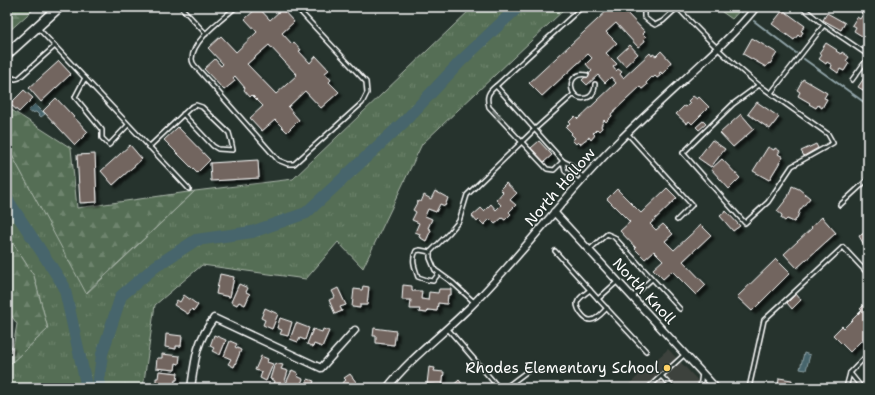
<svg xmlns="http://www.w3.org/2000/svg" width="875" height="395" viewBox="0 0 875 395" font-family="'Shantell Sans',sans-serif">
<defs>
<pattern id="grass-tufts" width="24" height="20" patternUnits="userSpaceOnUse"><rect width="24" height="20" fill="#556e54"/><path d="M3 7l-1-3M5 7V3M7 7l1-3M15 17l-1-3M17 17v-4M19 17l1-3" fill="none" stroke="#6e846e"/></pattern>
<pattern id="forest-firs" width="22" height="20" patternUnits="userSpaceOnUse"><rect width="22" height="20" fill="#556e54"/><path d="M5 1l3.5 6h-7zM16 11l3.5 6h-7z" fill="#6e846e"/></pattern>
<filter id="shadow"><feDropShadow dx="3.5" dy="3.5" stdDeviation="1" flood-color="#0009"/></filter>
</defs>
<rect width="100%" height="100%" fill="#26332d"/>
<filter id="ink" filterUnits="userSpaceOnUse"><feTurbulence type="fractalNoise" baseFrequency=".025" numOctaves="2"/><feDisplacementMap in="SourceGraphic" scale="8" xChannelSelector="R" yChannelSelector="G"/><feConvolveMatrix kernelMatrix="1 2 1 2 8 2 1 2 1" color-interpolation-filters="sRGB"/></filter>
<g filter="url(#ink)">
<path fill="#3d423c" d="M668 349 705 388H625Z"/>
<g fill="url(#grass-tufts)" stroke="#aab6aa">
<path d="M473 7H567L422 144 363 268 338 242 306 279 202 265 155 305 143 388H7L10 364 48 329 34 276 7 234V146L87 293 195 191 293 179Z"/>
<path d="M715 7H743L732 19Z"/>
</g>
<g fill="url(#forest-firs)" stroke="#aab6aa">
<path d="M7 7H36L7 33Z"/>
<path d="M7 107 71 148 77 208 195 191 86 293 7 146Z"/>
<path d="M7 234 34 276 48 329 10 364 17 324 7 309Z"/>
</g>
<g fill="#46656c" stroke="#90a3a7">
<path d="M35 104 45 114 41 117 36 112 31 113 28 111Z"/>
<path d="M804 353 810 355 806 370 800 369Z"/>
</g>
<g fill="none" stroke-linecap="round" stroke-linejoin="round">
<g stroke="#90a3a7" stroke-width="2">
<path d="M734 7 741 12"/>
<path d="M754 21 796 53"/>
<path d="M804 59 868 105"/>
</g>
<g stroke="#46656c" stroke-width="12">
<path d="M7 199 64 286 87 388"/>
<path d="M98 388 102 354 121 296 156 266 196 240 252 232 306 213 404 122 461 61 518 7"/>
</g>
</g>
<g fill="#72655e" stroke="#fff" fill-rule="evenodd" filter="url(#shadow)">
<path d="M258 7 270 20 282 9 294 22 282 33 292 44 294 42 301 50 299 51 310 63 316 56 329 70 325 73 331 80 329 82 339 92 321 108 305 91 288 107 299 120 287 132 275 120 262 131 250 118 263 106 252 95 250 97 244 90 245 88 235 76 233 78 235 81 224 90 204 69 215 59 221 66 223 64 208 48 221 36 236 52 257 32 245 19ZM269 45 297 75 276 94 247 64Z"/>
<path d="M611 7H631L626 12 645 32 643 34 646 37 644 39 645 41 638 47 616 23 606 32 617 43 606 53 617 64 613 67 616 71 618 69 622 72 620 74 623 78 650 53 652 56 653 54 656 56 661 51 671 62 668 66 669 67 662 74 661 72 659 73 661 75 657 78 655 76 653 78 652 77 646 83 647 85 642 89 640 87 611 114 612 116 606 122 604 120 601 126 602 128 599 131 597 129 593 133 595 135 591 140 589 137 580 144 578 142 576 144 572 140 575 138 571 134 572 133 566 127 570 123 569 122 575 116 578 119 616 83 611 77 605 83 598 75 587 85 582 80 592 71 586 64 592 58 588 54 542 96 529 83Z"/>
<path d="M865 7 868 8V34L865 38 854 31 856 27 852 25 857 17 860 19 863 14 861 13Z"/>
<path d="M783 10 805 26 801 31 803 32 800 37 798 35 794 40 772 24Z"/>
<path d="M827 13 845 23 841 30 823 20Z"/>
<path d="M752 38 777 53 770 64 769 63 766 67 743 54Z"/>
<path d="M826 43 837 50 836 51 841 54 842 52 849 57 846 61 849 63 844 71 840 69 838 73 831 68 832 65 827 62 826 64 819 59 822 55 819 53Z"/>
<path d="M630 45 638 54 625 66 617 57Z"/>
<path d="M59 61 71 74 41 102 29 88Z"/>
<path d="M868 72V93L858 87Z"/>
<path d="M803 79 827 93 824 98 827 99 822 108 818 105 816 108 809 104 810 103 798 96 800 92 797 90Z"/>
<path d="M24 90 33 98 19 112 10 104Z"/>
<path d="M693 96 697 99 699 97 709 107 692 124 689 121 687 124 676 114 684 106 686 107 690 103 688 101Z"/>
<path d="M56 98 88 132 75 145 43 111Z"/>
<path d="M757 102 779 117 770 129 748 114Z"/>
<path d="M741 114 754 129 733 147 720 133Z"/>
<path d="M703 121 706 124 699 130 696 127Z"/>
<path d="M178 127 210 160 197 173 164 140Z"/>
<path d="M712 140 725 149 711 167 698 158Z"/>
<path d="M539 141 552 155 544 162 531 148Z"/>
<path d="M816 144 818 148 804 156 801 151Z"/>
<path d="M130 145 142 159 113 185 101 171Z"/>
<path d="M768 147 774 150 775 148 780 151 778 154 783 157 769 180 753 171Z"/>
<path d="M95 154 97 202 80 203 77 155Z"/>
<path d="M722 159 740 178 729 189 711 169Z"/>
<path d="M258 160 259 178 211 181 210 163Z"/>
<path d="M506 183 517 193 510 200 516 205 509 212 511 214 505 220 502 218 495 224 490 219 484 225 479 220 477 222 472 216 481 208 484 211 491 204 496 210 501 205 496 200 503 192 500 189Z"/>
<path d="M792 186 799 189 810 198 800 210 797 218 794 222 787 219 785 221 781 218 782 215 777 211 788 197Z"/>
<path d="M667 188 677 198 650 224 656 230 663 224 673 234 665 241 674 250 701 225 711 235 683 261 706 285 696 295 672 271 663 279 653 269 663 260 654 251 645 259 635 249 636 248 620 231 630 222 607 199 617 189 641 213Z"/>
<path d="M435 191 448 198 445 206 440 204 436 212 428 209 425 216 432 219 428 228 431 230 426 241 419 237 420 234 415 232 419 223 412 220 416 212 413 210 418 201 421 202 424 195 431 199Z"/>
<path d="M726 211 740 226 733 231 720 216Z"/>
<path d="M822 217 836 233 797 268 784 254 812 228 811 227Z"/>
<path d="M866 232 868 233V252L859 236Z"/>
<path d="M776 259 790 273 752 311 737 297Z"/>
<path d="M220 274 234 277 230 297 216 294Z"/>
<path d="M239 284 248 288 246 292 250 294 245 305 239 302 237 305 231 302Z"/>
<path d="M403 285 412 286V291H422L421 299 428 300 429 292 438 293 439 289H451V295H448L447 304 438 303 437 311 428 310 427 313 419 312 420 309H410L411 300H402Z"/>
<path d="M363 286 369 287 367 305H360V308L352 307 354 289 362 290Z"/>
<path d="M338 288 346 305 340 307 342 311 335 314 329 300 335 297 332 291Z"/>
<path d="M796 294 801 300 792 309 787 303Z"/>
<path d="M184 295 198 305 194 311 192 309 188 314 174 305 177 300 180 302Z"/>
<path d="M868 301V334L850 352 833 335 842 326 844 328 862 310 860 309Z"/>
<path d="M265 308 278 314 272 329 263 325 265 320 261 318Z"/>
<path d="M280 318 292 322 288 336 280 334 282 330 277 328Z"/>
<path d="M296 323 309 328 305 340 300 338 298 342 290 339Z"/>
<path d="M374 328 396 331 394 345 376 343V336H373Z"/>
<path d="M313 329 322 332 323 329 329 331 322 347 314 344 313 347 307 344Z"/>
<path d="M166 334 182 336 181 346H176V349L165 347Z"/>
<path d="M214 335 226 340 220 355 212 351 214 348 210 346Z"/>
<path d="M7 338H9L8 346H11L10 352 7 351Z"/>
<path d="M230 341 237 344 235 347 241 350 234 367 228 364 231 359 224 356Z"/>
<path d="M162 354 180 356 179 364 176 363 175 370 156 368 157 358H162Z"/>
<path d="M261 356 268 359 267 362 273 364 266 381 260 378 262 372 255 370Z"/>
<path d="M275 363 283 365 281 369 288 371 283 387 274 385 275 381 270 379Z"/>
<path d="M429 367 435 368 434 371 444 372 442 388H435L436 385 427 384Z"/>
<path d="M292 370 298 373 297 376 303 379 299 388H284Z"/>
<path d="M159 371 178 373 177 380H175L174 387 156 384V378H158Z"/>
<path d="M350 374 360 387 359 388H343L340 385 346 380 344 378Z"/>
<path d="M779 378 792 380 791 388H778Z"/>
<path d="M308 379 314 381 313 384 319 387V388H304Z"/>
<path d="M459 380 466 388H450Z"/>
<path d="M337 385V388H329V386Z"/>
</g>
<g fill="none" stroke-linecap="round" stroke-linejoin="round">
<defs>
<g id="lane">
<path d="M181 7 206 34"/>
<path d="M236 7C223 19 192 40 192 59 192 62 194 65 196 67L278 160 288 164H294L362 103 367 93 366 82 296 7"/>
<path d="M582 7 496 86 563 161 571 165 584 178"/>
<path d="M645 7 644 9V17L650 22 655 25 663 21 678 7"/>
<path d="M677 7C703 35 729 61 759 85L733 104 683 153 745 223 768 202 792 166 833 143 828 134 759 85"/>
<path d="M802 7 824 25"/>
<path d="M37 27 189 189"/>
<path d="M7 75 15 79 19 78 55 46"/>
<path d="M587 75C563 70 569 106 589 97 594 94 595 89 595 84"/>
<path d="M85 78 75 97 102 130V138L109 145 128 125"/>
<path d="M852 80 868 58"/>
<path d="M496 86C488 92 486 97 489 107L547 169 554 170 563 161"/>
<path d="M771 93 824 25 868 55"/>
<path d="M627 133 692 205 677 220"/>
<path d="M149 147 191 107 196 105 202 107 229 133 231 140 233 150 218 149 213 146 183 114"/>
<path d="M563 161 565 171 579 183"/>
<path d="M840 205 867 180"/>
<path d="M589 250 607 234 614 237 680 309"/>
<path d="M555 251 598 299 618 281"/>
<path d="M430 252 420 250 416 251C411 260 415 268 418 277L427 280 433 281 439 273"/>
<path d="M590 290C586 293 580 297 578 301 574 307 585 321 591 320 597 320 603 312 607 308"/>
<path d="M632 297 652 279"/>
<path d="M598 299 646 351"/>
<path d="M474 302 453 283 435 270 430 258V252L449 233 459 221 467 195 535 129 574 94"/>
<path d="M447 328 499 388"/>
<path d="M850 373 862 388"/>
<path d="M661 376 673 388"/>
<path d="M505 388 529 370"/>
<path d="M648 388 685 354"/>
<path d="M700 388 702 373"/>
<path d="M749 388 764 320 843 247 868 274"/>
<path d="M846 388 850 373 868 354"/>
<path d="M864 388 868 385"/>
</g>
<g id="street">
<path d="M554 212 716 388"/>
<path d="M191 388C195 359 196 342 214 318L321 368 355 330"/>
<path d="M387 388C410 358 442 335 469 308 522 256 565 194 618 142 645 115 674 89 702 63 721 45 740 28 756 7"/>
</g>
<path id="primary" d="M7 54 59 7"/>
</defs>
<use href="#lane" stroke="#fff" stroke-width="6"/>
<use href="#street" stroke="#fff" stroke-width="9"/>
<use href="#primary" stroke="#fff" stroke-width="12"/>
<use href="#lane" stroke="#26332d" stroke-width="3"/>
<use href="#street" stroke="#26332d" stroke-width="6"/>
<use href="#primary" stroke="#26332d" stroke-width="9"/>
</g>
<defs><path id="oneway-shaft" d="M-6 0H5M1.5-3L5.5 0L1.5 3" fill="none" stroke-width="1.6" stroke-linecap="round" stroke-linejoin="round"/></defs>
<use stroke="#727a76" href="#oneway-shaft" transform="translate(497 115) rotate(47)"/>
</g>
<circle fill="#ffd166" stroke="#26332d" stroke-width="1.5" cx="667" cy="368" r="4"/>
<g text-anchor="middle" stroke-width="3" stroke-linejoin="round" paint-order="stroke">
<g font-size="15" fill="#fff" stroke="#26332d">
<text transform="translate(560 187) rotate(-49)" y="5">North Hollow</text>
<text transform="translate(644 291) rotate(47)" y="5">North Knoll</text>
</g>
<g font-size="15" fill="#fff" stroke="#26332d" text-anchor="end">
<text x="659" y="373">Rhodes Elementary School</text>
</g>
</g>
<rect width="875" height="395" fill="none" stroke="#26332d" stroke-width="24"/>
<rect x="12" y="12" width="851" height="371" fill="none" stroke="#fff" stroke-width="1.5" filter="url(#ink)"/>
</svg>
